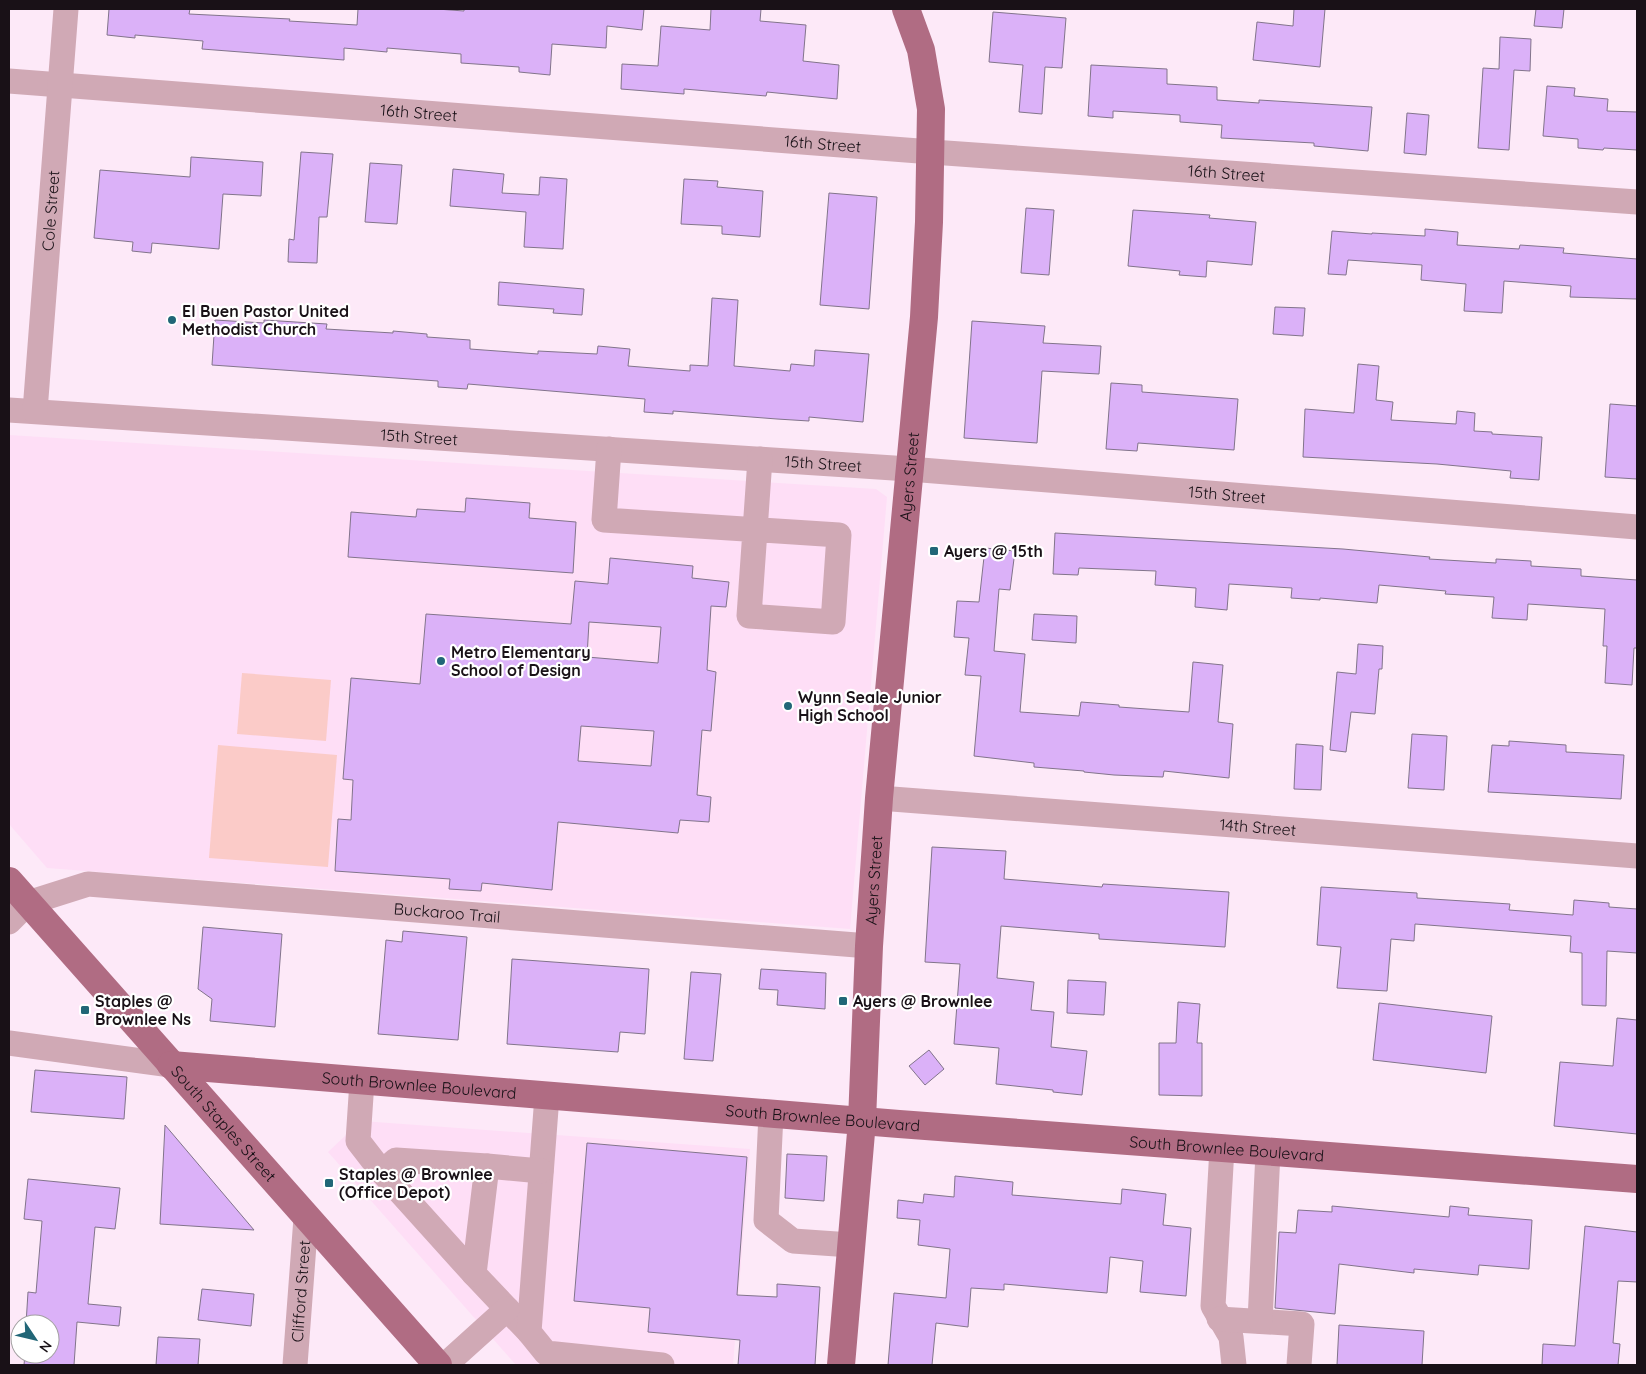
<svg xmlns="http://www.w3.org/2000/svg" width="1646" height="1374" viewBox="0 0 1646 1374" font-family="Quicksand,sans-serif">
<rect width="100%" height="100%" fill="#fde9f8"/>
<g fill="#fedef6">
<path d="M9 435 876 489 887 497 850 929 47 868 9 824Z"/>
<path d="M348 1120 750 1149 733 1365H516L328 1152 346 1135Z"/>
</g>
<g fill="#fbcbc8">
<path d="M242 673 331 680 326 741 237 734Z"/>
<path d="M218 745 337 755 328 867 209 858Z"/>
</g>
<g fill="#dbb1f8" stroke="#82748b" fill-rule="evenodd">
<path d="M109 9H190L189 14 290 19 289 21 357 25 358 9H437L464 11V9H644L642 30 607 26 606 48 552 44 550 75 519 72V67L461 63V54L387 48V52L344 48V60L202 49 203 41 135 35V38L107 35Z"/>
<path d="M711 9H761L760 21 806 25 803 61 839 65 837 99 767 92 766 96 684 89V94L621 89 622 64 658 66 661 26 710 30Z"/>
<path d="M1294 9H1325L1320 67 1253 60 1257 22 1293 26Z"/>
<path d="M1536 9H1564L1562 28 1534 26Z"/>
<path d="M993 12 1066 18 1062 68 1045 67 1042 114 1019 112 1023 65 989 62Z"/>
<path d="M1500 37 1531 39 1530 71 1514 70 1509 150 1478 148 1483 68 1499 69Z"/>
<path d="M1091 65 1167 69V84L1217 87V100L1259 103V100L1372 107 1368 151 1314 146V143L1221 138 1222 125 1180 122V115L1113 111V118L1088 116Z"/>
<path d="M1547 86 1575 88 1574 96 1608 99 1607 111 1637 112V150L1604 148 1603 150 1578 148V139L1543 136Z"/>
<path d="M1407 113 1429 115 1426 155 1404 153Z"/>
<path d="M301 152 333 154 327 217H319L317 263 288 262 289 239 294 240Z"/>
<path d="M191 157 263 162 261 196 223 194 219 249 152 243 151 253 132 251 133 242 94 238 100 170 190 177Z"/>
<path d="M370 163 402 165 397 224 365 222Z"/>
<path d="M453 169 504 174 502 193 539 195 540 177 567 179 563 249 524 247 526 212 450 206Z"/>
<path d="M684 179 718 181 717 187 763 191 760 237 722 234V226L681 224Z"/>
<path d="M829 193 877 197 869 309 820 305Z"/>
<path d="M1026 208 1054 210 1049 275 1021 273Z"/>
<path d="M1133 210 1210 215 1209 218 1256 222 1252 265 1207 261 1206 277 1179 275 1180 271 1128 266Z"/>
<path d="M1425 229 1458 232 1457 245 1519 249 1520 245 1564 248 1563 253 1637 259V299L1570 297 1571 286 1504 281 1502 313 1464 311 1466 284 1421 280 1422 265 1348 260 1346 275 1328 274 1332 231 1372 234V233L1425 236Z"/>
<path d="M499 282 584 289 582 315 553 313 554 309 498 305Z"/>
<path d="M712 298 738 300 734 366 790 371 791 364 814 366 815 350 869 354 863 422 809 417V421L777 419 673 411V414L644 412 645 399 468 384 467 389 438 387V381L212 365 215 320 264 323V320L327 324 326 329 393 333V331L427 334V337L470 340V349L538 354V351L597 354 598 346 630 349 628 366 690 371V365L708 366Z"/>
<path d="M1275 307 1305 308 1303 336 1273 334Z"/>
<path d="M972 321 1045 326 1043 343 1101 346 1099 374 1042 371 1037 443 964 438Z"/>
<path d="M1358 364 1379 366 1376 400 1393 402 1391 420 1456 424 1457 411 1475 413 1474 431 1492 432V434L1542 437 1539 480 1510 478 1511 471 1437 464 1303 457 1305 409 1354 413Z"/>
<path d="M1111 383 1142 385V392L1238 399 1234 450 1138 443 1137 451 1106 449Z"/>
<path d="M1610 404 1637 406V479L1605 477Z"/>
<path d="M466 498 530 503 529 518 576 522 573 573 348 557 351 512 416 517 417 509 465 512Z"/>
<path d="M1055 533 1343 549 1430 557 1429 559 1496 563V559L1531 561V566L1581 569V576L1637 580V648H1634L1632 685 1605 683 1607 646H1603L1605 609 1528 604 1527 620 1492 618 1494 597 1445 594 1446 591 1379 585 1377 603 1320 598V600L1291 598 1292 588 1229 584 1227 610 1195 607 1196 588 1155 585 1156 571 1079 568 1078 575 1053 574Z"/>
<path d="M985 548 1015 551 1010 590 999 589 994 651 1025 654 1020 712 1079 716 1081 702 1119 705V707L1189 712 1193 662 1223 665 1218 722 1233 724 1229 778 1164 771 1163 777 1114 775 1084 772V771L1034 767V763L974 756 981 676 965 675 969 638 954 637 957 601 979 602Z"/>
<path d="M610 558 693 566 692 578 729 582 726 607 711 606 707 670 716 672 711 731 702 730 697 795 711 797 709 822 680 820 678 833 558 822 552 890 482 883 481 891 449 889 450 879 335 871 338 819 351 820 353 780 343 779 351 678 420 684 426 614 571 624 575 581 608 584ZM589 622 661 627 658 663 587 657ZM581 726 654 731 651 766 578 761Z"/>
<path d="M1034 614 1077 616 1076 643 1032 640Z"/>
<path d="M1358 644 1383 646 1382 669H1379L1375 714 1351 712 1346 752 1330 750 1337 672 1356 674Z"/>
<path d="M1412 734 1447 736 1444 790 1408 788Z"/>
<path d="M1509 741 1566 745V752L1624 755 1621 799 1488 792 1492 745 1509 746Z"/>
<path d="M1296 744 1323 746 1321 790 1294 789Z"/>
<path d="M932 847 1006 851 1004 879 1102 887 1103 884 1229 892 1225 947 1099 939V934L1001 926 997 978 1034 982 1031 1010 1054 1012 1051 1047 1087 1051 1082 1095 1053 1092V1090L996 1084 999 1048 954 1044 960 964 925 962Z"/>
<path d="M1321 887 1417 893V898L1510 904 1509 910 1573 915 1574 900 1609 903V907L1637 909V953L1607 951 1606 1006 1582 1005V953L1570 952 1571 936 1415 924 1414 941 1391 939 1387 991 1337 988 1341 947 1317 945Z"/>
<path d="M203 927 282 934 275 1027 210 1021 212 999 198 989Z"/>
<path d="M403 931 467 937 458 1040 378 1034 386 940 402 942Z"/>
<path d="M512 959 649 969 645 1034 620 1032 618 1052 507 1044Z"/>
<path d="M761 969 826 973 825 1009 777 1005 778 990 759 989Z"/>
<path d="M691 972 721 974 713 1061 684 1059Z"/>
<path d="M1068 980 1106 982 1104 1015 1067 1013Z"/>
<path d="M1178 1002 1200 1004 1197 1043H1202V1096L1159 1095V1043H1176Z"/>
<path d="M1379 1003 1492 1016 1486 1073 1373 1060Z"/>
<path d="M1617 1018 1637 1020V1134L1554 1126 1560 1062 1613 1066Z"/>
<path d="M929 1050 944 1069 925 1085 909 1066Z"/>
<path d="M35 1070 127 1077 124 1119 31 1112Z"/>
<path d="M165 1125 254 1230 160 1224Z"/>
<path d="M587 1143 747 1157 737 1295 777 1297V1284L820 1287 815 1365H738L740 1340 648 1332 650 1308 574 1301Z"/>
<path d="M787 1154 827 1156 824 1201 785 1198Z"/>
<path d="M955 1176 1013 1182 1012 1195 1121 1204 1122 1189 1166 1194 1163 1225 1191 1228 1186 1296 1140 1292 1143 1261 1110 1257 1107 1293 1004 1284V1290L971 1288 968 1327 936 1323 932 1365H888L894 1293 946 1298 950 1249 918 1245 920 1220 897 1218 898 1200 923 1203 924 1194 954 1197Z"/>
<path d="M28 1179 120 1188 115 1229 95 1227 88 1304 121 1307 119 1326 77 1322 74 1365H24L25 1354H50V1324H26L28 1292 36 1293 42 1221 24 1219Z"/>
<path d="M1332 1206 1449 1217 1450 1206 1469 1208 1468 1215 1532 1220 1529 1269 1479 1265 1478 1275 1414 1269V1273L1339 1264 1335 1314 1275 1308 1279 1232 1296 1233 1298 1210 1332 1212Z"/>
<path d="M1585 1226 1637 1232V1282L1618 1281 1613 1343 1620 1344 1618 1365H1542L1543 1344 1575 1346Z"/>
<path d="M202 1289 254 1294 251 1326 198 1320Z"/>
<path d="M1339 1325 1424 1331 1422 1365H1337Z"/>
<path d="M158 1337 200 1339 198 1365H156Z"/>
</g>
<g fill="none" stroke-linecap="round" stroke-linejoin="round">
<g stroke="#d0a9b5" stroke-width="25">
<path id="s1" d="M9 81 932 152 1637 202"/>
<path id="s2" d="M9 410 909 469 1637 527"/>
<path id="s3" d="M35 411 66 9"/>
<path d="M609 449 604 520 839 535 833 622 749 616 760 459"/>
<path id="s4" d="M879 798 1637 856"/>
<path id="s5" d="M9 922 28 903 88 884 869 946"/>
<path d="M9 1043 171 1065"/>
<path d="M362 1081 358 1141 382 1172 396 1160 487 1166 474 1274 529 1332"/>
<path d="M547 1096 529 1332 546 1353 662 1365"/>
<path d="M771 1114 766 1220 793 1241 851 1245"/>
<path d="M1222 1148 1213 1306 1231 1337 1234 1365"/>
<path d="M487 1166 541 1171"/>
<path d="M382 1172 474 1274"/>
<path d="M1219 1319 1302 1324 1299 1365"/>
<path d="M1260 1321 1268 1152"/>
<path id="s6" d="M295 1365 306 1218"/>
<path d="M445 1365 507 1309"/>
</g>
<g stroke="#b06c83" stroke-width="28">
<path id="s7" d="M9 881 438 1365"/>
<path id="s8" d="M171 1065 899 1124 1637 1179"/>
<path id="s9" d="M841 1365 862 1121 869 946 879 798 924 317 929 222 931 109 921 50 906 9"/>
</g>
</g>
<g fill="#216677" stroke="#fff" stroke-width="2">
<circle cx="172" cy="320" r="5"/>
<rect x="929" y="546" width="10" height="10" rx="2.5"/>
<circle cx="441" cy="661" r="5"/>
<circle cx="788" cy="706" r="5"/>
<rect x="838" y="996" width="10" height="10" rx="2.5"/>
<rect x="80" y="1005" width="10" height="10" rx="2.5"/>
<rect x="324" y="1178" width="10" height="10" rx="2.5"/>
</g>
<g text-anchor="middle" stroke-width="4.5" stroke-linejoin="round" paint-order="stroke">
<g font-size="16" fill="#191117" stroke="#fff">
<text dy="6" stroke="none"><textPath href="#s1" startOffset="411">16th Street</textPath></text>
<text dy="6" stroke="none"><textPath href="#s1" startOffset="816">16th Street</textPath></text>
<text dy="6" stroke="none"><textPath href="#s1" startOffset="1221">16th Street</textPath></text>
<text dy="6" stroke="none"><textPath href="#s3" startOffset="201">Cole Street</textPath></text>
<text dy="6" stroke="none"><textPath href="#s2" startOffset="411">15th Street</textPath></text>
<text dy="6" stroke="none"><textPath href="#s2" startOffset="816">15th Street</textPath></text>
<text dy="6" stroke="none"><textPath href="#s9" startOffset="891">Ayers Street</textPath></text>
<text dy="6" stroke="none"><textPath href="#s2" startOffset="1221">15th Street</textPath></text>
<text dy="6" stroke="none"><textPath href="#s4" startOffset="380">14th Street</textPath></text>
<text dy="6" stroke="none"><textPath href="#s9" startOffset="486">Ayers Street</textPath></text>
<text dy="6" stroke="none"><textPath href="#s5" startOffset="450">Buckaroo Trail</textPath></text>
<text dy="6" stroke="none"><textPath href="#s8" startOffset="249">South Brownlee Boulevard</textPath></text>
<text dy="6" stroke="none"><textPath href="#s8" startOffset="654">South Brownlee Boulevard</textPath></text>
<text dy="6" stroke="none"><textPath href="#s7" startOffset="324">South Staples Street</textPath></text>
<text dy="6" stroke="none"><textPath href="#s8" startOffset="1059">South Brownlee Boulevard</textPath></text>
<text dy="6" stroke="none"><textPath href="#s6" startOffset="74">Clifford Street</textPath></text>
</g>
<g font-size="16" font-weight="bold" fill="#191117" stroke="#fff" text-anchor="start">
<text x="182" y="317">El Buen Pastor United<tspan x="182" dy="18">Methodist Church</tspan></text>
<text x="944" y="557">Ayers @ 15th</text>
<text x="451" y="658">Metro Elementary<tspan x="451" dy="18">School of Design</tspan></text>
<text x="798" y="703">Wynn Seale Junior<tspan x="798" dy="18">High School</tspan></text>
<text x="95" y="1007">Staples @<tspan x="95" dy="18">Brownlee Ns</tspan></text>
<text x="853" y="1007">Ayers @ Brownlee</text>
<text x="339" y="1180">Staples @ Brownlee<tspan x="339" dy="18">(Office Depot)</tspan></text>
</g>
</g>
<rect width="1646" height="1374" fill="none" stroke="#191117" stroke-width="20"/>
<g transform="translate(35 1339) rotate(125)"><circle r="24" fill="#ffffff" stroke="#a3a0a2"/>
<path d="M0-4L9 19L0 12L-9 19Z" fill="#216677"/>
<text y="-8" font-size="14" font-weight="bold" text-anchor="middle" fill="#191117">N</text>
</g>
</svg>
